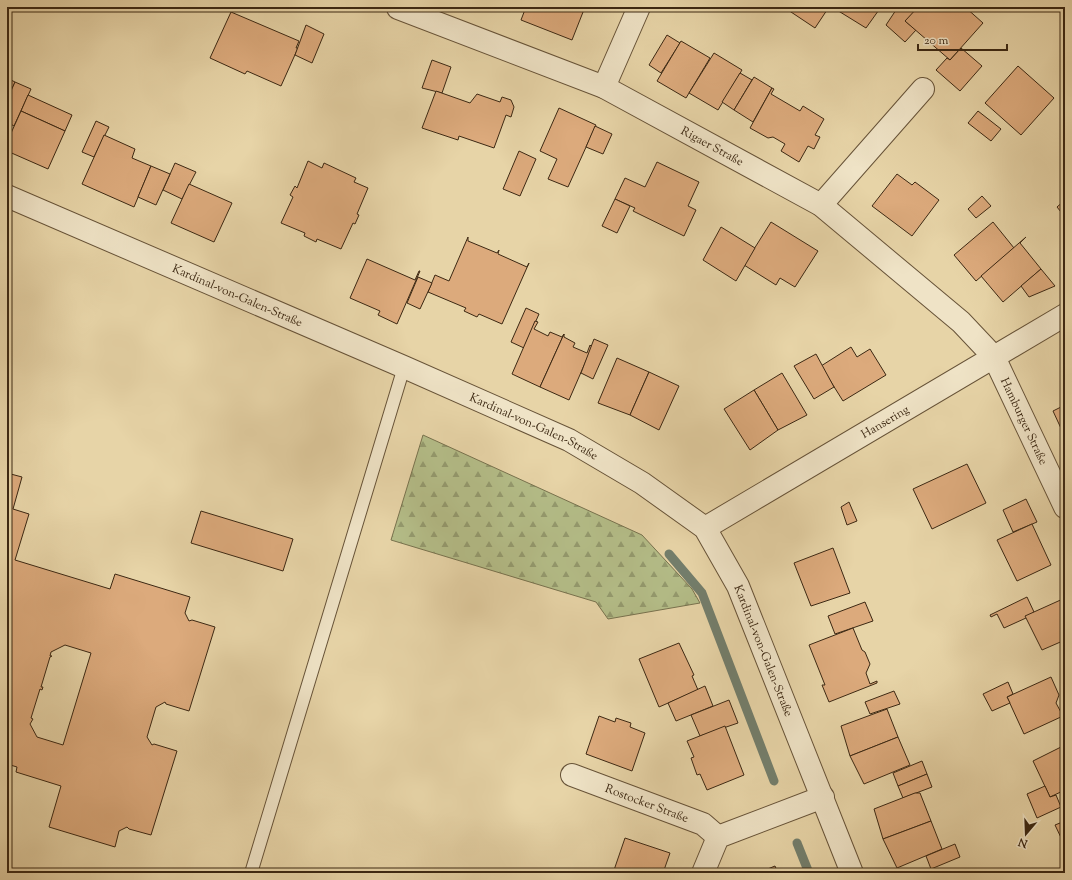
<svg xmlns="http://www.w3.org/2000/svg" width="1072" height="880" viewBox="0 0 1072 880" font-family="'Sorts Mill Goudy',serif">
<defs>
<pattern id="forest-firs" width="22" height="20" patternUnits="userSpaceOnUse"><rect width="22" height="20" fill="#b4bd88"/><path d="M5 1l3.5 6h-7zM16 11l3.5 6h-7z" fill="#949a6e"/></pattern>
</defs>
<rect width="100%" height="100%" fill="#e7d4a7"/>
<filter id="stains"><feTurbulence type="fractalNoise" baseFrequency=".005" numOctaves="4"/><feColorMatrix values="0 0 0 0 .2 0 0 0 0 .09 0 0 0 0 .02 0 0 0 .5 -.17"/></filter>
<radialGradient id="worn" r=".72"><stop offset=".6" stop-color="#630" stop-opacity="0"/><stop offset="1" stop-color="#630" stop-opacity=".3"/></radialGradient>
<path fill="url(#forest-firs)" stroke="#78724e" d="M423 435 642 535 692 589 700 603 608 619 596 602 391 540Z"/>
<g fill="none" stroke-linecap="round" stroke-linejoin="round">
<g stroke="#737e6c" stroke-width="9">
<path d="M669 554 702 593 774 781"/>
<path d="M797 843 809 873"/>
</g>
</g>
<g fill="#dcaa7c" stroke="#3c2813" fill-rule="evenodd">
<path d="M526 7H585L572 40 521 20Z"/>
<path d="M789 7H829L815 28 788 10Z"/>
<path d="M832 7H881L866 28Z"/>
<path d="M898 7H913L916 10 905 21 916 30 905 42 886 25Z"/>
<path d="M918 7H965L983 23 950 60 905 21Z"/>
<path d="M231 12 299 41 296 48H298L281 86 247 71 245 74 210 58Z"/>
<path d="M306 25 324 34 312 63 295 55Z"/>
<path d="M667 35 680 43 661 73 649 65Z"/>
<path d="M681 41 710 58 686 98 657 81Z"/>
<path d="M961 48 982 66 960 91 936 70 947 58 950 60Z"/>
<path d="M714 53 742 70 718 110 689 93Z"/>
<path d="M432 60 451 67 442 93 422 88Z"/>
<path d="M1018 66 1054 98 1021 135 985 103Z"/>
<path d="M740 73 752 80 734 110 722 102Z"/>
<path d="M754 77 772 88 753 122 734 110Z"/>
<path d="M7 78 15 82 7 100Z"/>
<path d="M15 82 31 89 14 126 7 122V100Z"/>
<path d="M772 88 774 89 771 94 800 111 803 106 824 119 815 135 820 137 814 149 808 146 799 162 781 151 785 144 773 137 768 138 750 128Z"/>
<path d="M436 91 470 103 477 94 500 102 502 97 511 100 514 107 511 117 506 115 494 148 459 136 458 140 422 128Z"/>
<path d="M28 95 72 115 65 131 21 111Z"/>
<path d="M559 108 596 125 568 187 548 179 557 159 540 151Z"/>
<path d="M21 111 65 131 48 169 7 151V142Z"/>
<path d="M978 111 1001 129 991 141 968 123Z"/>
<path d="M96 121 109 127 94 157 82 152Z"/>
<path d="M595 126 612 134 603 154 586 147Z"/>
<path d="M104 135 135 149 132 158 151 166 134 207 82 184Z"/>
<path d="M519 151 536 159 520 196 503 189Z"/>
<path d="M308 161 322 168 324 163 356 178 354 182 368 188 357 214 359 215 355 224 353 223 341 249 317 239 316 242 304 236 305 233 281 223 293 197 290 195 295 186 297 188Z"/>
<path d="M657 162 699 182 688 206 696 210 684 236 633 211 635 208 615 199 625 178 645 187Z"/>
<path d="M175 163 196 172 182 199 163 190Z"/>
<path d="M151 166 170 174 156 205 138 197Z"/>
<path d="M897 174 912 185 915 182 939 200 912 236 872 206Z"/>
<path d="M189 184 232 203 214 242 171 223Z"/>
<path d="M982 196 991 206 976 218 968 209Z"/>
<path d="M615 199 630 206 617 233 602 226Z"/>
<path d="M1065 200V217L1057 207Z"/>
<path d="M771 222 818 251 795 287 780 278 776 285 744 265Z"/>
<path d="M993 222 1014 248 976 281 954 255Z"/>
<path d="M721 227 755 248 736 281 703 260Z"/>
<path d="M468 237V241L497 253 499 250 498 254 527 267 529 263 502 324 479 314 477 317 464 311 466 308 428 292 435 275 449 281Z"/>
<path d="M1026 237 1020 243 1041 269 1003 302 981 276Z"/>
<path d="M367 259 415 280 419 271H420L397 324 378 315 380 311 350 298Z"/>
<path d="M1041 269 1055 286 1029 297 1021 286Z"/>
<path d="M418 277 432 283 420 309 407 303Z"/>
<path d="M526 308 539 314 524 348 511 342Z"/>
<path d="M535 321 538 322 534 329 548 336 550 332 562 337 564 334 540 387 512 374Z"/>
<path d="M564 334V337L575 343 573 347 587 353 590 345 592 347 569 400 540 387Z"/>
<path d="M594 339 608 345 593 379 581 373Z"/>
<path d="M851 347 857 357 870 349 886 375 843 401 821 366Z"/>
<path d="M816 354 834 387 814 399 794 366Z"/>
<path d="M617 358 649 372 630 415 598 403Z"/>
<path d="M649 372 679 386 659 430 630 415Z"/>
<path d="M782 373 807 415 778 430 754 390Z"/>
<path d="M754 390 778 430 750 450 724 409Z"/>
<path d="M1065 405V437L1053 411Z"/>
<path d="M967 464 986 503 932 529 913 489Z"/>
<path d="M7 473 22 477 13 509 29 514 15 560 110 589 115 574 190 597 185 613 189 621 192 620 215 627 189 711 166 704 165 702 156 707 147 737 152 745 154 744 177 751 151 835 129 829 127 827 119 831 115 847 49 827 61 786 16 772 17 767 7 764ZM65 645 91 653 63 745 37 737 30 724 33 719 31 718 40 689 42 690 43 687H41L50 657 52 656H50L51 652Z"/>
<path d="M1026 499 1037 522 1013 532 1003 510Z"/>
<path d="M849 502 857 521 847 525 841 507Z"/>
<path d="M201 511 293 539 283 571 191 543Z"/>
<path d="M1032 524 1051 565 1017 581 997 540Z"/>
<path d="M833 548 850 593 811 606 794 563Z"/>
<path d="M1027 597 1034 612 1026 618 1004 628 997 614 991 617 990 615Z"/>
<path d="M1065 598V640L1042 650 1025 616Z"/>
<path d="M865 602 873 621 835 634 828 616Z"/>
<path d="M853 628 862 650 865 652 870 664 866 673 870 684 877 681V683L829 702 822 685H825L809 645Z"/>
<path d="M679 643 694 675 692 676 698 690 659 707 639 659Z"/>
<path d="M1051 677 1059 695 1056 703 1063 716 1024 734 1007 697Z"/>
<path d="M1008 682 1013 694 1007 697 1010 703 992 711 983 694Z"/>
<path d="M705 686 713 706 676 721 668 703Z"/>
<path d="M894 691 900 704 870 714 865 702Z"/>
<path d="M729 700 738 723 700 736 691 715Z"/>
<path d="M887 709 898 737 850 756 841 726Z"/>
<path d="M599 716 615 722 616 718 631 723 630 727 645 733 632 771 586 754Z"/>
<path d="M725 726 744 775 707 790 700 774 697 775 691 758 694 757 687 741Z"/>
<path d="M898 737 910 765 864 784 850 756Z"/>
<path d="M1063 746 1065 750V790L1050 797 1033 761Z"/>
<path d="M922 761 927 774 898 786 893 773Z"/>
<path d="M927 774 932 787 903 798 898 786Z"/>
<path d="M1045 786 1050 797 1056 795 1061 807 1037 818 1027 794Z"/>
<path d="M915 793H920L931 821 883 839 874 809Z"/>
<path d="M931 821 942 849 897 868 883 839Z"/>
<path d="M1065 821V846L1055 825Z"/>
<path d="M625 838 670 853 663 873H613Z"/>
<path d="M955 844 960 857 931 869 926 856Z"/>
<path d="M775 866 778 873H758Z"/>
</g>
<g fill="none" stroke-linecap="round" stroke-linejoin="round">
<defs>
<path id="service" d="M251 873 404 367"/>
<g id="minor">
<path id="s1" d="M398 8 604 87 821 205 961 322 994 357 1065 507"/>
<path d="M604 87 639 7"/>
<path id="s2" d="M7 196 404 367 569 440 642 483 705 528 738 586 852 873"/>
<path d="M821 205 923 89"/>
<path id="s3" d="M705 528 1065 315"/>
<path id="s4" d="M572 775 703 824 718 837"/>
<path d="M703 873 718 837 823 797"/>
</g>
</defs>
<use href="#service" stroke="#675338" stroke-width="14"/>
<use href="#minor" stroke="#675338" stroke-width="24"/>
<use href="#service" stroke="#efe3c6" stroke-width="12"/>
<use href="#minor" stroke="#efe3c6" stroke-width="22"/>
</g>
<g text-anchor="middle" stroke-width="3.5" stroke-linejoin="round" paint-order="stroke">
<g font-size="12" fill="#3c2813" stroke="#efe3c6">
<text dy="4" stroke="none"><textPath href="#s1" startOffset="344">Rigaer Straße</textPath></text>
<text dy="4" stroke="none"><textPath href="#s2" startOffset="251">Kardinal-von-Galen-Straße</textPath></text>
<text dy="4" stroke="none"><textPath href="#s3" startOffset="209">Hansering</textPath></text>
<text dy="4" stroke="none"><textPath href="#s1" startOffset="769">Hamburger Straße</textPath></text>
<text dy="4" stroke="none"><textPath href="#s2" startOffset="575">Kardinal-von-Galen-Straße</textPath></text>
<text dy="4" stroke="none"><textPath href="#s2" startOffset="911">Kardinal-von-Galen-Straße</textPath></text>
<text dy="4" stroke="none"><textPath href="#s4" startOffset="80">Rostocker Straße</textPath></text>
</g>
</g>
<rect width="1072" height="880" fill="none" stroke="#e7d4a7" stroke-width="24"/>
<rect x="8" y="8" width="1056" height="864" fill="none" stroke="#3c2813" stroke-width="2"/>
<rect x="12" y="12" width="1048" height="856" fill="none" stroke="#3c2813"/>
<g transform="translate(1026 834) rotate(199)" stroke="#efe3c6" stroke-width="3" paint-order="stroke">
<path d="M0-3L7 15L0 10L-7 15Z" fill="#3c2813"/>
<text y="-6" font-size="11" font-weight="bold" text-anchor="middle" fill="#3c2813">N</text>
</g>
<path d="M918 44v6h89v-6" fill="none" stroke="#3c2813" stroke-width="2"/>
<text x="924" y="44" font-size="12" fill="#3c2813" stroke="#efe3c6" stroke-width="3" paint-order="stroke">20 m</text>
<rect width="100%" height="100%" filter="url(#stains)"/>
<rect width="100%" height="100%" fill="url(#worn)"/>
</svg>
